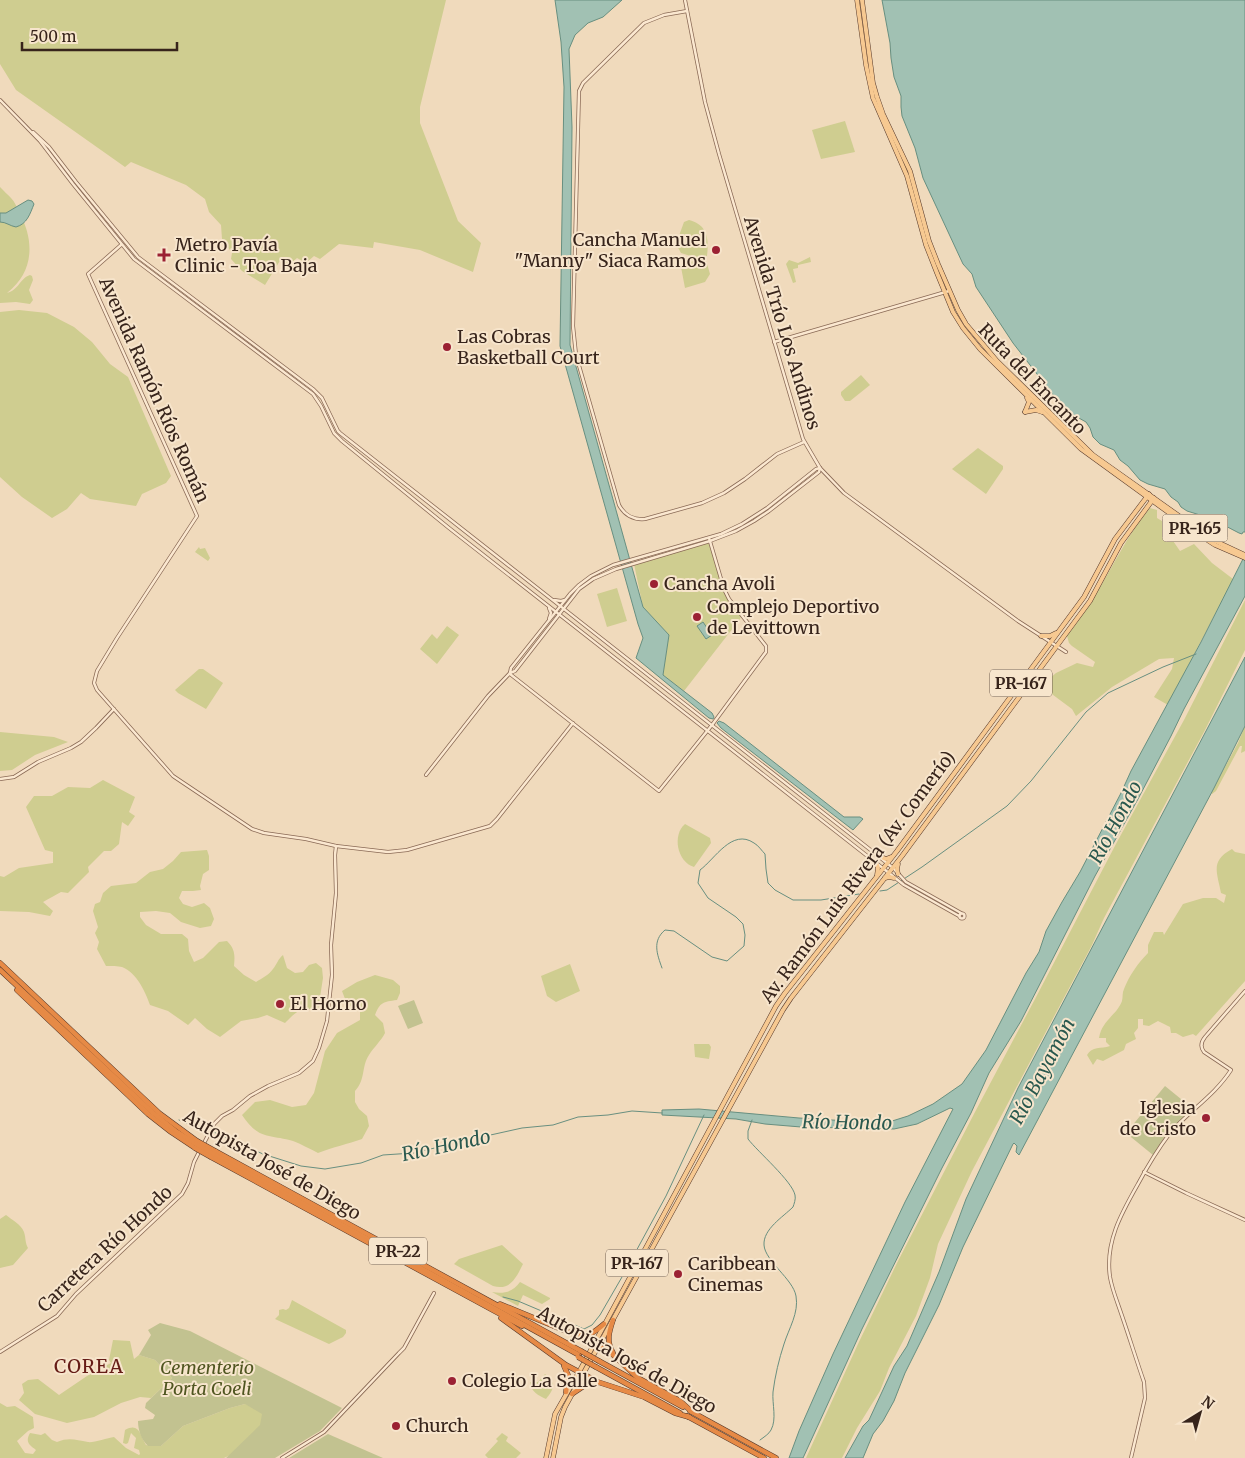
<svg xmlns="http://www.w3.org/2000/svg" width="1245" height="1458" viewBox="0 0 1245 1458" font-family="Merriweather,serif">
<rect width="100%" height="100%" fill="#f0dabc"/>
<g fill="#cfcd90">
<path d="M0 0H446L420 107V123L458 221 481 243 473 272 420 250 374 242 373 248 339 244 320 259 314 256 306 263 297 258 289 265 281 259 265 285 242 271 231 259 232 253 222 239 221 225 209 212 205 199 186 185 131 162 125 167 16 90 0 64Z"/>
<path d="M845 121 855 152 821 159 812 130Z"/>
<path d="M0 187C4 191 8 195 11 198 15 202 17 208 19 212 35 241 34 272 7 293 19 290 20 278 30 275L32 276 33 280 29 290 33 300 30 304 16 302 0 303Z"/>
<path d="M689 220C708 225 709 239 707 256L705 257 710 274 705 282 685 288 681 267 684 264 700 259 681 253 676 244 684 222Z"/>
<path d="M810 257 811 262 798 265V268L793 269 796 282 793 283 786 264 789 260 798 263Z"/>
<path d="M19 310 47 313 74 327 92 342 110 364 128 377 171 476 166 483 142 494 136 506 90 499 81 493 67 509 52 518 22 497 0 477V312Z"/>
<path d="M861 375 870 385 850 401H845L841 395V392Z"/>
<path d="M978 448 1003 466V469L986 494 952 469Z"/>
<path d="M1150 508 1157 510V518L1175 529 1171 538 1180 551 1194 544 1212 563 1233 579 1168 705 1154 697 1172 669 1174 658 1159 659 1112 687 1076 716 1072 709 1041 686 1056 673 1077 663 1093 667 1095 662 1072 646 1069 643 1067 636C1076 623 1086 611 1094 597 1113 567 1127 535 1150 508Z"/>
<path d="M704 543 709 544 724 589 741 616 740 619 684 691 663 675 669 635 643 607 634 564Z"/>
<path d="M199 547 200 549 205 548 210 558 208 561 195 552Z"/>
<path d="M617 588 627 621 607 627 597 594Z"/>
<path d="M1245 600V650L1205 730 1104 918 1092 945 972 1171 938 1244 930 1278 916 1316 889 1368 880 1391 857 1428 842 1458H806L858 1344 897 1263 975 1112 1034 1001 1117 842 1184 720Z"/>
<path d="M447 626 459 635 437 664 420 649 432 634 437 639Z"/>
<path d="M199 669H203L223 683 206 709 178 693 175 690Z"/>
<path d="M1245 726V751L1241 753 1242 746H1240L1216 791 1212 794 1211 793 1238 743Z"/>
<path d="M0 732 54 737 68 742 35 755 12 770 0 771Z"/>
<path d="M103 780 135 797 129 812 135 816 128 826 122 822 119 844 111 851H104L88 867 89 872 68 893 61 892 43 902 53 911 50 916 29 912 0 911V876L4 877 19 868 53 863V852L45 850 26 807 34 796H52L68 787 90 788Z"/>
<path d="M685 824 710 838 711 843 694 867C677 862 672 835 685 824Z"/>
<path d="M1232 849 1235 852 1245 854V981L1196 1036 1193 1034 1183 1037 1176 1033H1171L1170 1027 1158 1021 1149 1026 1143 1025V1019H1138V1028L1134 1033 1136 1039 1126 1044 1124 1050 1103 1061 1097 1059 1093 1065 1087 1055C1092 1046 1101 1049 1110 1046L1106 1042V1038H1099C1102 1020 1117 1015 1122 1001 1123 997 1122 993 1124 989 1129 976 1138 963 1148 953V945L1154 932H1163L1164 935 1183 904 1203 898H1216L1224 903 1226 895 1221 893C1217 872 1210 861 1232 849Z"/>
<path d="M207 850 209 856V870L203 874 200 886 201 890 193 891H182L179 898 183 904 192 907 204 903 210 908 214 919 211 926 200 928 181 922 170 913 156 911 140 912V917L146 925 161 934H182L188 939 189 951 194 962 203 958 219 942 227 941C235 949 235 955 234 966L244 975 256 982C262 978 269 975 273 969 277 964 278 959 283 955L287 968 295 973 303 972 309 965 316 963 322 968 323 978 318 1010C300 1007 298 1010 285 1023L267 1015 258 1018 241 1021 220 1037 207 1029 195 1018 188 1025 168 1011 150 1005C145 991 137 973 122 967 118 966 111 966 106 966L97 949 99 942 95 933 98 927 93 911 95 904 100 902 103 893 111 886 136 883 150 872 163 869 173 861 181 852Z"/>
<path d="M570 964 580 991 556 1002 547 996 541 976Z"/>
<path d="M375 975 393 980 400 986V993L397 1000C383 1002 380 1002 375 1015L383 1023 385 1033C381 1041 374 1047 369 1055 361 1067 366 1079 355 1091V1102L359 1109 367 1116 369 1126 362 1139C348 1144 333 1147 318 1153 310 1149 301 1144 293 1141 267 1134 259 1140 242 1115L255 1102 270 1100 292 1107 306 1105 314 1093 325 1051 337 1033 360 1020V1011L347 1004 342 991 357 982Z"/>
<path d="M694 1044H709L711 1047 709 1059 695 1057Z"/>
<path d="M6 1215C12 1220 21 1224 24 1232 26 1238 25 1243 28 1248L13 1265 0 1268V1219Z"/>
<path d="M502 1245 523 1264C516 1278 510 1291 493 1286L454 1264 459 1259Z"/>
<path d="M520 1282 550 1298V1299L542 1304 523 1295 518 1306 492 1292C504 1294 513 1292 520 1282Z"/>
<path d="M292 1300 346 1330V1333L343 1337 329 1344 275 1319 279 1315V1310L283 1309 286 1310 289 1308Z"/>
<path d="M113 1340 130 1341 134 1359 139 1355 155 1360 172 1378 151 1398 140 1397 121 1403 94 1417 67 1423 35 1414 19 1400 24 1393 22 1384 28 1380 38 1379 59 1395 87 1376 111 1363 109 1360Z"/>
<path d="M545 1374C556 1383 555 1388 546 1399 539 1396 530 1391 530 1382H538Z"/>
<path d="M0 1403 7 1407 15 1406 33 1417 34 1428 28 1431 17 1441 25 1453 33 1454 36 1450C29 1445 25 1442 30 1433L41 1435 45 1433 52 1440 57 1442C69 1437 76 1440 88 1442 93 1443 107 1438 114 1437L126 1448 139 1455 140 1454 139 1450 134 1448 136 1438 131 1433 128 1443 126 1444 123 1443 125 1430C140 1422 140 1436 146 1445L151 1446H161L183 1426 230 1408 245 1404 263 1407 265 1423 239 1451 224 1458H0Z"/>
<path d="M502 1433 508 1437 506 1441 521 1453 516 1458H488L485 1455 498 1441 496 1439Z"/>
</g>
<g fill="#c2c290">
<path d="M414 1000 423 1023 408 1029 398 1006Z"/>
<path d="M1165 1086 1192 1108 1166 1135 1153 1155 1126 1133Z"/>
<path d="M160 1323 190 1331 342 1408 320 1431 275 1458H226L260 1425 262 1414 245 1404 230 1408 183 1426 161 1446H148C141 1439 138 1430 138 1421L153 1419 155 1415 145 1408 146 1403 172 1378 155 1360 139 1355 151 1335 148 1330Z"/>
<path d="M328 1434 383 1458H289Z"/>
</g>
<g fill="#a1c1b3" stroke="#688f80">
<path d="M555 0H622L603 17 588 23 575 35 569 49 572 127 570 345 643 607 669 635 663 675 712 713 714 717 713 719 709 718 636 658 643 638 638 624 560 346 564 87 561 42Z"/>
<path d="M882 0H1245V532H1243L1242 534 1239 533 1216 521H1209L1203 518 1200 515 1187 511 1181 507 1178 502 1171 497 1165 489 1148 484 1140 480 1128 466 1120 460 1114 450 1100 444 1093 437 1090 428 1086 422 1070 413 1061 405 1013 343 976 287 972 274 963 264 923 178 915 148 902 116 901 107V96L894 77 891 58 890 43Z"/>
<path d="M28 200 32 201 34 204C30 214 27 224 16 227 10 226 6 222 0 222V213H6Z"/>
<path d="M1245 555V596L1184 709 1171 736 1138 799 1095 876 1021 1021 989 1073 971 1113 942 1168 862 1329 803 1458H789L799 1431 833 1354 905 1202 953 1109 950 1108 917 1124 894 1129 801 1127 765 1124 736 1119 662 1115V1110L699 1109 799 1118 865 1122H889L908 1116 933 1104 962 1084 986 1050 1026 973 1039 952 1046 931 1062 902 1080 872 1121 793 1131 771 1201 642Z"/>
<path d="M703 622 712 635 706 639 697 626Z"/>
<path d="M1245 657V726L1214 788 1019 1155 1016 1152 1017 1146 1014 1143 1013 1144 963 1247 939 1305 905 1373 894 1401 883 1421 873 1434 863 1458H845L863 1426 869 1420 894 1366 907 1346 939 1272 966 1199 1018 1088Z"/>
<path d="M719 721 724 723 844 817H860L863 819 853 830 721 728 717 723Z"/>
</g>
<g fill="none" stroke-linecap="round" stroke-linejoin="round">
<g stroke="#688f80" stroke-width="1">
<path d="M880 891 887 890 922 867 1007 806 1031 781 1086 712 1108 693 1163 667 1196 654"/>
<path d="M662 968C657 954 652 941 665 930L674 931 712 957 727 961 744 946 745 935 743 924 736 917 708 898 698 883 700 870C715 859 732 828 754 843 758 845 762 851 765 854L766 869 768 883 775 890 793 900H821L859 894"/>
<path d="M179 1120 194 1127H202L263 1154 301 1166 325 1169 361 1163 383 1155 413 1153 439 1147 460 1140 477 1138 522 1128 553 1125 578 1117 608 1115 632 1111 662 1113"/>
<path d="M752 1120 748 1131V1139C758 1152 792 1181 795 1195 796 1199 794 1204 793 1207 783 1217 763 1229 764 1245 765 1261 793 1279 796 1296 799 1313 789 1328 784 1344 779 1359 775 1376 773 1392 772 1404 777 1419 771 1430 769 1434 764 1437 760 1440"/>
<path d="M503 1297 518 1301 584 1329 592 1325 600 1315 622 1277 666 1196 704 1115"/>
</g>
<defs>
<g id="minor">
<path d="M685 0 705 102 719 154 803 439 820 468 844 493 1018 621 1066 652"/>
<path d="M687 11 664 15 644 23 583 83 579 91 573 326 576 355 619 505C625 516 633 520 645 519L702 503 724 493 745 479 777 454 804 442"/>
<path d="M0 100 40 141 73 184 134 259 313 394 321 406 334 433 342 441 449 528 889 873 904 885 959 916"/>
<path d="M33 132 49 147 76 182 138 257 313 389 322 398 338 431 340 433 877 855 893 868 906 882 961 913"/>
<path d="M121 245 88 274 197 516 117 638 97 671 94 683 97 690 173 776 252 829 264 833 306 839 336 846 388 852 407 850 490 826 497 819 573 723"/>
<path d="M774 342 949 291"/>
<path d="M554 600 561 601 565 600"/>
<path d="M549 619 551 613 549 608"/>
<path d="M510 673 511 668 570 594 579 585 591 576 613 565 721 534 742 524 767 508 816 469 820 468"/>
<path d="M510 674 659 791 712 725 766 652V646L729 599 724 589 709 538"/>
<path d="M426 775 488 696 510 673 515 671 579 589 593 579 616 569 710 541 736 531 754 521 769 511 819 472 820 468"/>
<path d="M0 779 14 777 38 762 71 748 81 742 96 728 114 709"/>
<circle cx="962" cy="916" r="2.5"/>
<path d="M203 1145 214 1124 222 1116 233 1110 250 1096 268 1086 299 1073 313 1061 319 1048 327 1021 332 975 331 945 336 893 335 855 336 846"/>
<path d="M1144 1172 1186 1193 1245 1220"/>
<path d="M0 1352 57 1316 76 1294 182 1194 188 1183 194 1162 200 1150"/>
<path d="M282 1458 324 1432 399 1353 404 1348 434 1293"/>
<path d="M1131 1458 1145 1398 1144 1382C1136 1359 1129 1336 1121 1313 1117 1301 1112 1289 1110 1277 1105 1242 1121 1214 1138 1184 1147 1167 1158 1149 1170 1133 1189 1111 1215 1095 1231 1070L1204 1052C1200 1047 1201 1042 1205 1037L1245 991"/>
</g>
<g id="major">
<path d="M857 0 866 65 873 98 907 176 926 245 937 273 953 312 963 328 980 349 1081 449 1201 536 1215 545 1245 558"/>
<path d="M862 0 873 83 877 97 883 114 910 171 929 241 938 264 958 310 966 324 997 361 1093 455 1213 540 1245 555"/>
<path d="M1025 412 1036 410 1042 412"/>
<path d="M1025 412 1029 402 1027 398"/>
<path d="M1041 636H1050L1056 633"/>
<path d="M877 855 886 859 891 857"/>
<path d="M876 863 878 868 877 875"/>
<path d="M898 874 897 869 898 864"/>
<path d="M885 878 889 877 894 878"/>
<path d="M546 1458 555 1414 579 1372 776 1006 785 993 897 851 1084 597 1115 539 1149 494"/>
<path d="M553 1458 561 1417 565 1407 783 1010 791 998 902 856 1090 601 1121 543 1154 498"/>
</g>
<g id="highway">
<path d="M0 963 159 1113 197 1141"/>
<path d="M0 970 153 1113 177 1132 196 1144"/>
<path d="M17 990 148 1114 171 1132 195 1148"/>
<path d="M215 1151 581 1351"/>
<path d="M213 1154 579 1355"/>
<path d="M211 1157 522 1326"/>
<path d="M500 1304 573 1334 610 1352 638 1378 680 1401 691 1411"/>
<path d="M501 1318 566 1365 598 1382 644 1397 675 1413 689 1417"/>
<path d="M613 1320C609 1332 606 1341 613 1353"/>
<path d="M576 1334C591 1336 593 1333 604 1324"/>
<path d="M599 1361 683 1407"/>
<path d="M564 1366 568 1375 566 1392"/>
<path d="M596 1367 680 1413"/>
<path d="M572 1394 587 1384 597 1383"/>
<path d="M690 1411 776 1458"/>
<path d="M687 1416 764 1458"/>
</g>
</defs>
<use href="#minor" stroke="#896955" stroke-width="4"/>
<use href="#major" stroke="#56382a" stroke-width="5"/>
<use href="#highway" stroke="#56382a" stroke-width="5.5"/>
<use href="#minor" stroke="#fbe8d0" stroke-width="2.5"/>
<use href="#major" stroke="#f7c991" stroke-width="4"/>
<use href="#highway" stroke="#e68a46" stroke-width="4.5"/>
<defs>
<g id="highway-bridge">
<path d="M197 1141 215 1151"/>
<path d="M196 1144 213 1154"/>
<path d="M195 1148 211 1157"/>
<path d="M581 1351 599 1361"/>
<path d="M578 1357 596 1367"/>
</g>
</defs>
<use href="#highway-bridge" stroke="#56382a" stroke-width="5.5" stroke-linecap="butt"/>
<use href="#highway-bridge" stroke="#e68a46" stroke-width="4.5"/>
</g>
<g fill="#9b2133" stroke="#f7e5cc" stroke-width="2">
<circle cx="716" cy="250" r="5"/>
<path d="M161.5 247.5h5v5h5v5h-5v5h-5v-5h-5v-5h5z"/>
<circle cx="447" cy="347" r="5"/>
<circle cx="654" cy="584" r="5"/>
<circle cx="697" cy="617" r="5"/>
<circle cx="280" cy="1004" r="5"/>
<circle cx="1206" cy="1118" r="5"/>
<circle cx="678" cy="1274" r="5"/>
<circle cx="452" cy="1381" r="5"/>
<circle cx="396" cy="1426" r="5"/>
</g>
<g text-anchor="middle" stroke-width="4" stroke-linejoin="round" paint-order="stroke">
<g fill="#f7e5cc" stroke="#715e50" stroke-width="1">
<rect x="1162.5" y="514.5" width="65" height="27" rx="4"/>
<rect x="990" y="669.5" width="62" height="27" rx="4"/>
<rect x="369" y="1237.5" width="58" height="27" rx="4"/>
<rect x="606" y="1249.5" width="62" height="27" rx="4"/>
</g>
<g font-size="16" font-weight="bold" fill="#37241b">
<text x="1195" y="534">PR-165</text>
<text x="1021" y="689">PR-167</text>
<text x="398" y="1257">PR-22</text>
<text x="637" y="1269">PR-167</text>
</g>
<g font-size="18" fill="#37241b" stroke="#f7e5cc" text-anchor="start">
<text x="706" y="246" text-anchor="end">Cancha Manuel<tspan x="706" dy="21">"Manny" Siaca Ramos</tspan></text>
<text x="175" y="251">Metro Pavía<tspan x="175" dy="21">Clinic - Toa Baja</tspan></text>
<text x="457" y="343">Las Cobras<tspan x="457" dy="21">Basketball Court</tspan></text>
<text x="664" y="590">Cancha Avoli</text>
<text x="707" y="613">Complejo Deportivo<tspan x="707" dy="21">de Levittown</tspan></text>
<text x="290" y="1010">El Horno</text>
<text x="1196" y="1114" text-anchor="end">Iglesia<tspan x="1196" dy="21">de Cristo</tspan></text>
<text x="688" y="1270">Caribbean<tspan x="688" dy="21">Cinemas</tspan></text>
<text x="462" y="1387">Colegio La Salle</text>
<text x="406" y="1432">Church</text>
</g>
<g font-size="18" fill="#37241b" stroke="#f7e5cc">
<text transform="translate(782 323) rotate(73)" y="6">Avenida Trío Los Andinos</text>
<text transform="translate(1032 379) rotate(46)" y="6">Ruta del Encanto</text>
<text transform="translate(154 390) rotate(66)" y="6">Avenida Ramón Ríos Román</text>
<text transform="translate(858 877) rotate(-53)" y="6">Av. Ramón Luis Rivera (Av. Comerío)</text>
<text transform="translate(272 1165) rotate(30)" y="6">Autopista José de Diego</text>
<text transform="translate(105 1249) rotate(-43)" y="6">Carretera Río Hondo</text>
<text transform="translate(627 1360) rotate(29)" y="6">Autopista José de Diego</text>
</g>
<g font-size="18" font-style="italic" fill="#4f5520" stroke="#f7e5cc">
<text x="207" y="1374">Cementerio<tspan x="207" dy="21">Porta Coeli</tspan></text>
</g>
<g font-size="19" font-style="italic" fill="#29584e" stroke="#f7e5cc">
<text transform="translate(1115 822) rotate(-62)" y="7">Río Hondo</text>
<text transform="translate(1042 1071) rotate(-62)" y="7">Río Bayamón</text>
<text transform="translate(847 1122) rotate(1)" y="7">Río Hondo</text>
<text transform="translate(446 1145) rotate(-12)" y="7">Río Hondo</text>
</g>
<g font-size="19" letter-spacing="1" fill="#661d17" stroke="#f7e5cc">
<text x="89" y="1373">COREA</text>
</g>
</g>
<g transform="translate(1200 1413) rotate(37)" stroke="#f7e5cc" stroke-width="4" paint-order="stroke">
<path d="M0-4L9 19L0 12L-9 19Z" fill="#37241b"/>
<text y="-8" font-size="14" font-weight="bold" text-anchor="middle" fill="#37241b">N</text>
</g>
<path d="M22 42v8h155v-8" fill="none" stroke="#37241b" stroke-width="2.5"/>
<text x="30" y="42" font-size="15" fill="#37241b" stroke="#f7e5cc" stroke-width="4" paint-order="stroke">500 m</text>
</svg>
